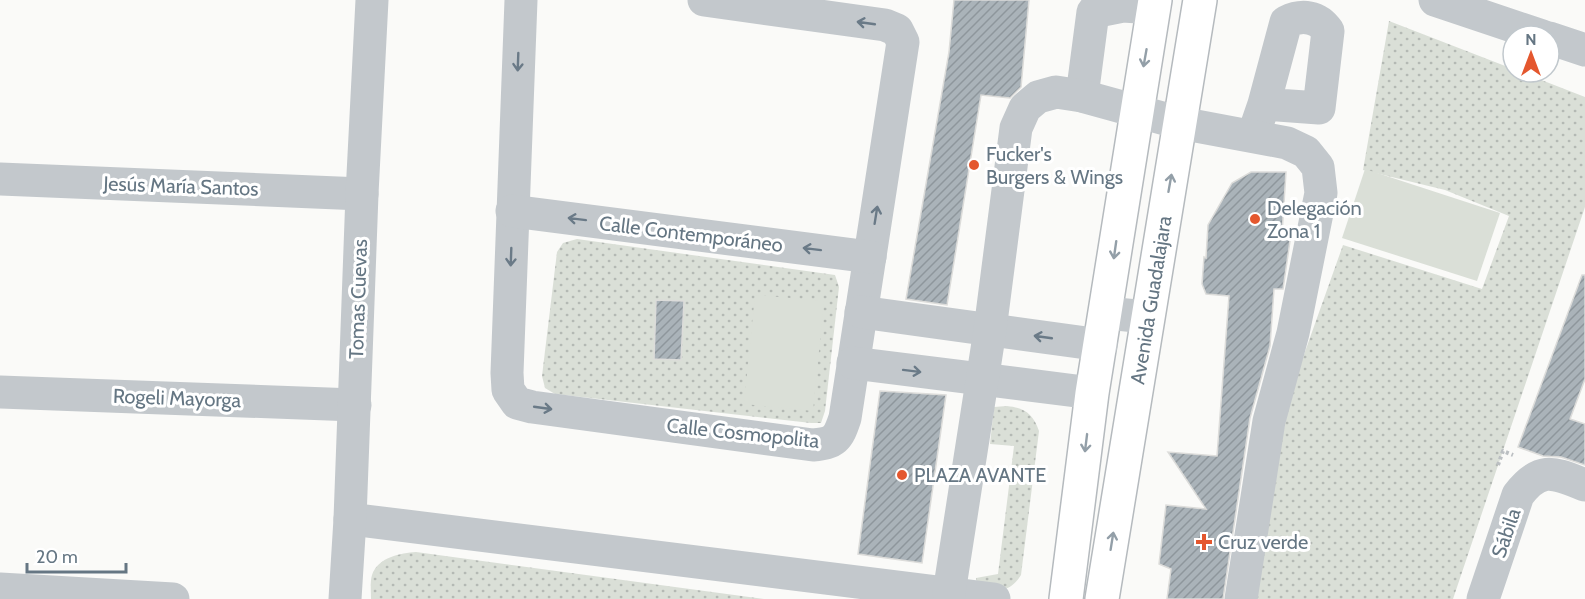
<svg xmlns="http://www.w3.org/2000/svg" width="1585" height="599" viewBox="0 0 1585 599" font-family="Cabin,sans-serif">
<defs>
<pattern id="green-dots" width="8" height="8" patternUnits="userSpaceOnUse" patternTransform="scale(1.5)"><rect width="8" height="8" fill="#dadfd7"/><path d="M2 2h.1M6 6h.1" fill="none" stroke="#b4b9b4" stroke-width="1.8" stroke-linecap="round"/></pattern>
<pattern id="building-hatch" width="6" height="6" patternUnits="userSpaceOnUse" patternTransform="scale(1.5)"><rect width="6" height="6" fill="#aab3b9"/><path d="M-1 1l2-2M0 6l6-6M5 7l2-2" fill="none" stroke="#8e969c"/></pattern>
</defs>
<rect width="100%" height="100%" fill="#fafaf8"/>
<g fill="url(#green-dots)">
<path d="M1389 21 1513 69V72H1521L1585 97V207L1453 599H1252L1291 391 1343 245 1482 289 1509 216 1445 190 1363 170Z"/>
<path d="M577 239 835 275 839 287 825 411 821 423H811L555 394 545 388 542 376 557 252 563 243Z"/>
<path d="M1007 406C1025 408 1033 414 1039 431L1021 575C1009 594 998 590 977 592L976 578 998 574 1014 446 990 444 994 407Z"/>
<path d="M416 552 764 599H371C371 592 370 581 372 575 378 557 401 553 416 552Z"/>
</g>
<g fill="#dadfd7">
<path d="M1365 169 1500 213 1477 281 1342 238Z"/>
<path d="M755 295 824 301 813 411 744 404Z"/>
</g>
<g fill="url(#building-hatch)" stroke="#dcdcda" stroke-width="1.5">
<path d="M954 0H1029L1021 87 1010 98 981 95 947 305 906 299 949 52Z"/>
<path d="M1251 172H1286L1282 234H1291L1283 289H1274L1270 346 1250 418 1223 599H1167L1171 569 1159 564 1166 505 1206 509 1168 452 1217 456 1229 296 1206 294 1202 284 1204 257 1206 258 1208 225 1232 183Z"/>
<path d="M1582 275H1585V379L1570 419 1585 424V465L1561 457 1543 456 1518 447Z"/>
<path d="M656 300 684 301 681 360 654 359Z"/>
<path d="M880 391 946 395 922 563 858 554Z"/>
</g>
<g fill="none" stroke-linecap="round" stroke-linejoin="round">
<defs>
<g id="major">
<path d="M1066 599 1092 393 1155 0"/>
<path id="s1" d="M1102 599 1200 0"/>
</g>
</defs>
<use href="#major" stroke="#b5babe" stroke-width="36"/>
<path stroke="#bbbfc2" stroke-width="4" stroke-dasharray="3 3" stroke-linecap="butt" d="M1498 465 1503 451 1513 455"/>
<g stroke="#c3c8cc" stroke-width="33">
<path d="M521 0 507 373 508 390 517 403 532 407 813 445C835 443 838 439 845 418L903 42 897 30 885 25 704 0"/>
<path d="M1435 0 1542 36"/>
<path d="M1549 38 1585 50"/>
<path d="M1082 96 1093 12 1123 6 1154 8"/>
<path d="M1253 136 1264 104 1286 22C1302 14 1318 16 1328 31L1319 108 1264 104"/>
<path d="M0 179 362 194"/>
<path d="M512 211 870 257"/>
<path d="M861 312 1101 345"/>
<path d="M1106 313 1147 317"/>
<path d="M853 363 1092 393"/>
<path d="M0 392 355 405"/>
<path d="M350 519 994 599"/>
<path d="M0 589 173 599"/>
<path d="M949 593 990 330 1016 128 1025 108 1038 97 1056 92 1082 96 1180 123 1287 143 1306 152 1318 167 1321 193 1293 333 1269 421 1241 599"/>
<path d="M345 599 350 519 362 194 372 0"/>
<path d="M1483 599 1518 495C1541 465 1554 473 1585 485"/>
</g>
<use href="#major" stroke="#fff" stroke-width="33"/>
</g>
<defs><path id="oneway-shaft" d="M-6 0H5M1.5-3L5.5 0L1.5 3" fill="none" stroke-width="1.6" stroke-linecap="round" stroke-linejoin="round" transform="scale(1.5)"/></defs>
<g stroke="#6a7a87">
<use href="#oneway-shaft" transform="translate(866 23) rotate(-172)"/>
<use href="#oneway-shaft" transform="translate(518 62) rotate(92)"/>
<use href="#oneway-shaft" transform="translate(876 215) rotate(-81)"/>
<use href="#oneway-shaft" transform="translate(577 219) rotate(-173)"/>
<use href="#oneway-shaft" transform="translate(812 249) rotate(-173)"/>
<use href="#oneway-shaft" transform="translate(511 257) rotate(92)"/>
<use href="#oneway-shaft" transform="translate(1043 337) rotate(-172)"/>
<use href="#oneway-shaft" transform="translate(912 371) rotate(7)"/>
<use href="#oneway-shaft" transform="translate(543 408) rotate(8)"/>
</g>
<g stroke="#939fa8">
<use href="#oneway-shaft" transform="translate(1145 58) rotate(100)"/>
<use href="#oneway-shaft" transform="translate(1170 183) rotate(-80)"/>
<use href="#oneway-shaft" transform="translate(1115 250) rotate(98)"/>
<use href="#oneway-shaft" transform="translate(1086 443) rotate(97)"/>
<use href="#oneway-shaft" transform="translate(1112 541) rotate(-81)"/>
</g>
<g fill="#e4572e" stroke="#fff" stroke-width="2">
<circle cx="974" cy="165" r="6"/>
<circle cx="1255" cy="219" r="6"/>
<circle cx="902" cy="475" r="6"/>
<path d="M1201 533h6v6h6v6h-6v6h-6v-6h-6v-6h6z"/>
</g>
<g text-anchor="middle" stroke-width="6" stroke-linejoin="round" paint-order="stroke">
<g font-size="20" fill="#657683" stroke="#fff" text-anchor="start">
<text x="986" y="161">Fucker's<tspan x="986" dy="23">Burgers &amp; Wings</tspan></text>
<text x="1267" y="215">Delegación<tspan x="1267" dy="23">Zona 1</tspan></text>
<text x="914" y="482">PLAZA AVANTE</text>
<text x="1218" y="549">Cruz verde</text>
</g>
<g font-size="20" fill="#657683" stroke="#fff">
<text transform="translate(181 186) rotate(2)" y="7">Jesús María Santos</text>
<text transform="translate(691 234) rotate(7)" y="7">Calle Contemporáneo</text>
<text transform="translate(358 299) rotate(-88)" y="7">Tomas Cuevas</text>
<text dy="7" stroke="none"><textPath href="#s1" startOffset="303">Avenida Guadalajara</textPath></text>
<text transform="translate(177 398) rotate(2)" y="7">Rogeli Mayorga</text>
<text transform="translate(743 433) rotate(6)" y="7">Calle Cosmopolita</text>
<text transform="translate(1506 533) rotate(-71)" y="7">Sábila</text>
</g>
</g>
<g transform="translate(1531 54)"><circle r="28" fill="#ffffff" stroke="#c1c8cd" stroke-width="1.5"/>
<path d="M0-4.5L10 22L0 15L-10 22Z" fill="#e4572e"/>
<text y="-9" font-size="16" font-weight="bold" text-anchor="middle" fill="#657683">N</text>
</g>
<path d="M27 563v9h99v-9" fill="none" stroke="#657683" stroke-width="3"/>
<text x="36" y="563" font-size="18" fill="#657683" stroke="#ffffff" stroke-width="4.5" paint-order="stroke">20 m</text>
</svg>
